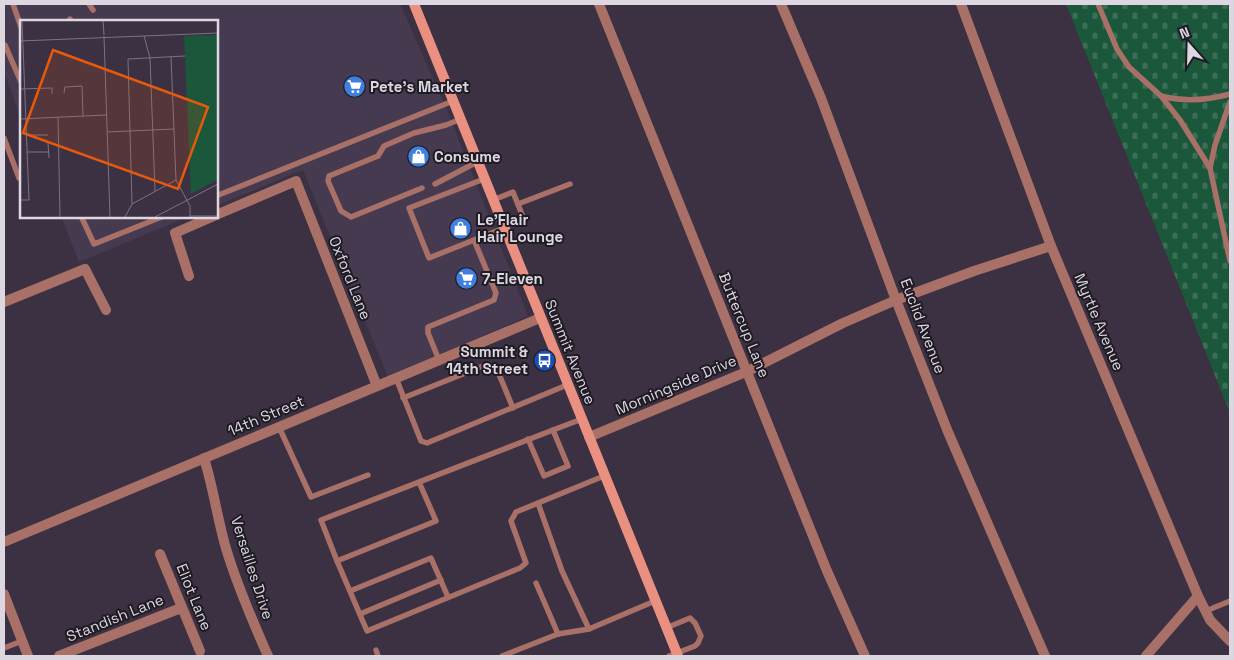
<svg xmlns="http://www.w3.org/2000/svg" width="1234" height="660" viewBox="0 0 1234 660" font-family="'Space Grotesk',sans-serif">
<defs>
<pattern id="cemetery-stones" width="16" height="16" patternUnits="userSpaceOnUse" patternTransform="scale(1.25)"><rect width="16" height="16" fill="#1b573b"/><path d="M2 7V4a2 2 0 0 1 4 0v3zM10 15v-3a2 2 0 0 1 4 0v3z" fill="#3c6e57"/></pattern>
</defs>
<rect width="100%" height="100%" fill="#3b3142"/>
<g fill="#463a51">
<path d="M4 4H400L447 110 528 316 388 377 303 170 216 206V21H21V117L4 73Z"/>
<path d="M61 216H190L79 262Z"/>
</g>
<path fill="url(#cemetery-stones)" d="M1066 4H1230V413Z"/>
<g fill="none" stroke-linecap="round" stroke-linejoin="round">
<g stroke="#a97067" stroke-width="5.5">
<path d="M13 4 21 27"/>
<path d="M89 4 93 10"/>
<path d="M1098 4 1117 49 1129 67 1161 96 1180 120 1210 168 1230 261"/>
<path d="M70 19 71 21"/>
<path d="M5 45 21 82"/>
<path d="M1161 96C1184 102 1208 100 1230 94"/>
<path d="M4 138 19 178"/>
<path d="M1210 168 1215 145 1230 102"/>
<path d="M484 179 409 208 429 258 504 228"/>
<path d="M435 184 477 162"/>
<path d="M422 188 351 217 341 211 328 181 329 176 378 156 384 146 414 133 446 125 461 119"/>
<path d="M216 196 453 101"/>
<path d="M493 200 513 192 523 217 503 225"/>
<path d="M518 204 570 184"/>
<path d="M81 216 94 244 164 216"/>
<path d="M439 360 428 333V327L494 300 496 293 474 240"/>
<path d="M396 378 421 441 427 443 567 385"/>
<path d="M403 398 488 364 496 367 513 408"/>
<path d="M279 427 311 497 368 475"/>
<path d="M528 439 544 476 568 466 553 430"/>
<path d="M419 482 436 521 337 561 321 520 553 430 582 419"/>
<path d="M538 503 562 571 589 629"/>
<path d="M337 561 367 631 520 568 526 563 511 521 516 512 604 476"/>
<path d="M536 583 558 634"/>
<path d="M350 591 431 558 448 597"/>
<path d="M1206 611 1230 601"/>
<path d="M360 614 441 580"/>
<path d="M666 628 690 618 695 623 701 636 698 643 695 646 669 656"/>
<path d="M4 648 22 641"/>
<path d="M376 650 378 656"/>
<path d="M502 656 558 634 589 629 655 601"/>
</g>
<g stroke="#a97067" stroke-width="10">
<path d="M599 4 827 571 865 656"/>
<path d="M781 4 821 98 896 300 948 432 1045 656"/>
<path d="M961 4 1051 246 1198 596 1210 620 1230 641"/>
<path d="M216 215 296 181 377 386"/>
<path d="M189 276 175 233 214 216"/>
<path d="M4 302 85 269 106 310"/>
<path d="M589 437 746 372 843 323 896 300 974 271 1051 246"/>
<path d="M204 458C213 487 217 516 225 545 236 583 252 620 268 656"/>
<path d="M4 542 540 318"/>
<path d="M160 554 200 651"/>
<path d="M4 594 28 656"/>
<path d="M59 656 181 608"/>
<path d="M1146 656 1198 596"/>
</g>
<path stroke="#ea9081" stroke-width="10" d="M414 4 678 656"/>
</g>
<defs>
<symbol id="supermarket-disc" viewBox="-11 -11 22 22"><circle r="9.5" fill="#3f7fe0" stroke="#1f1b23"/><path d="M-6-5.5h2.5l.6 2H6L4.5 2H-2.5L-4.4-4H-6ZM-1.5 3.2a1.3 1.3 0 1 0 .1 0ZM3 3.2a1.3 1.3 0 1 0 .1 0Z" fill="#fff"/></symbol>
<symbol id="shop-disc" viewBox="-11 -11 22 22"><circle r="9.5" fill="#3f7fe0" stroke="#1f1b23"/><path d="M-5-2.5h2.3a2.7 3.5 0 0 1 5.4 0H5L5.5 6h-11ZM-1.5-2.5h3a1.5 2.3 0 0 0-3 0Z" fill="#fff"/></symbol>
<symbol id="bus-disc" viewBox="-11 -11 22 22"><circle r="9.5" fill="#1a4fb4" stroke="#1f1b23"/><path d="M-5-6H5V4H4V6H2V4H-2V6H-4V4H-5ZM-3.5-4V0h7V-4ZM-3.5 1.2v1.5H-2V1.2ZM2 1.2v1.5H3.5V1.2Z" fill="#fff"/></symbol>
</defs>
<g fill-rule="evenodd">
<use href="#supermarket-disc" x="342" y="74" width="25" height="25"/>
<use href="#shop-disc" x="406" y="144" width="25" height="25"/>
<use href="#shop-disc" x="448" y="216" width="25" height="25"/>
<use href="#supermarket-disc" x="454" y="266" width="25" height="25"/>
<use href="#bus-disc" x="532" y="348" width="25" height="25"/>
</g>
<g text-anchor="middle" stroke-width="4" stroke-linejoin="round" paint-order="stroke">
<g font-size="15" font-weight="bold" fill="#ddd7e2" stroke="#1f1b23" text-anchor="start">
<text x="370" y="92">Pete's Market</text>
<text x="434" y="162">Consume</text>
<text x="477" y="225">Le’Flair<tspan x="477" dy="17">Hair Lounge</tspan></text>
<text x="482" y="284">7-Eleven</text>
<text x="528" y="357" text-anchor="end">Summit &amp;<tspan x="528" dy="17">14th Street</tspan></text>
</g>
<g font-size="15" fill="#ddd7e2" stroke="#1f1b23">
<text transform="translate(350 278) rotate(68)" y="5">Oxford Lane</text>
<text transform="translate(1099 322) rotate(67)" y="5">Myrtle Avenue</text>
<text transform="translate(744 325) rotate(68)" y="5">Buttercup Lane</text>
<text transform="translate(923 326) rotate(69)" y="5">Euclid Avenue</text>
<text transform="translate(570 352) rotate(68)" y="5">Summit Avenue</text>
<text transform="translate(676 385) rotate(-23)" y="5">Morningside Drive</text>
<text transform="translate(266 416) rotate(-23)" y="5">14th Street</text>
<text transform="translate(252 568) rotate(72)" y="5">Versailles Drive</text>
<text transform="translate(194 597) rotate(68)" y="5">Eliot Lane</text>
<text transform="translate(115 618) rotate(-22)" y="5">Standish Lane</text>
</g>
</g>
<g transform="translate(20 20)">
<rect width="198" height="198" fill="#3b3142"/>
<path d="M198 15 197 160 171 174 164 16Z" fill="#1b573b"/>
<path fill="none" stroke="#7c7382" stroke-width="1" d="M83 0 84 15M84 16 90 197M124 16 130 38 135 171M0 21 198 13M151 37 156 160 170 186V197M0 69 32 68V74M44 73 45 67 62 66 63 96M38 97 40 197M0 99 86 95M87 112 154 109M7 115H28M28 123 29 138M7 132H29M0 180H9L2 0M112 184 108 39 165 36M170 196H198M105 197 112 184 156 160M135 197 198 164"/>
<path fill="#e8590c" fill-opacity="0.15" stroke="#e8590c" stroke-width="2.5" d="M33 30 188 87 158 169 3 113Z"/>
<rect width="198" height="198" fill="none" stroke="#ddd7e2" stroke-width="2.5"/>
</g>
<rect width="1234" height="660" fill="none" stroke="#ddd7e2" stroke-width="10"/>
<g transform="translate(1189 45) rotate(340)" stroke="#1f1b23" stroke-width="4" paint-order="stroke">
<path d="M0-4L9 19L0 12L-9 19Z" fill="#ddd7e2"/>
<text y="-8" font-size="14" font-weight="bold" text-anchor="middle" fill="#ddd7e2">N</text>
</g>
</svg>
